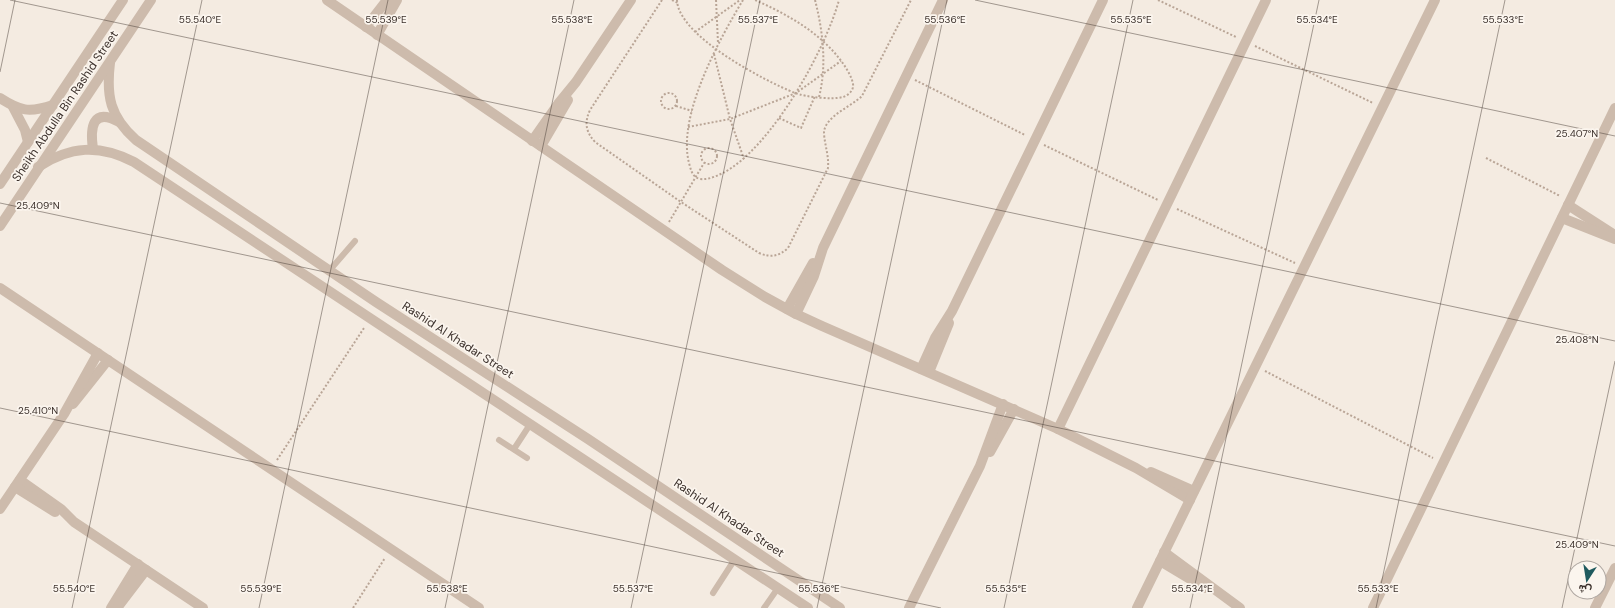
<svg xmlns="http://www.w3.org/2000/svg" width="1615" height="608" viewBox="0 0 1615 608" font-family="'DM Sans',Vazirmatn,sans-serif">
<rect width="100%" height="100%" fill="#f4ebe1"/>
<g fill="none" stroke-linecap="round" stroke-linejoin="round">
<g stroke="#b9a596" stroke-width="2" stroke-dasharray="2 2" stroke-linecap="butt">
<path d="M662 0 590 110C584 123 586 132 595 142L681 202 759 253C771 258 779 256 788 248L828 168C829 156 825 146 824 134 823 117 851 107 862 96L911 0"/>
<path d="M672 0 678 3"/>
<path d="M677 0C678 36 765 81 795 93 806 97 832 100 843 97 849 95 854 90 853 84 852 78 849 73 846 68 825 35 789 15 755 0"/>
<path d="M716 0 718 43"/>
<path d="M743 0C719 40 677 116 689 163 691 170 692 177 700 179 709 180 716 176 723 173 771 148 825 51 839 0"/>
<path d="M815 0C823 31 827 66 819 97"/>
<path d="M1158 0 1236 37"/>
<path d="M695 32 740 0"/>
<path d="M1255 46 1373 103"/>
<path d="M714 54 730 119 744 159"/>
<path d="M915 80 1025 135"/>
<circle cx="669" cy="101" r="8"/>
<path d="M676 106 692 111"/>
<path d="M779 118 801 128 815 96"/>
<path d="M688 127 730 119 796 93 841 61"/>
<path d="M1044 145 1158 200"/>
<circle cx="709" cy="156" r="8"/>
<path d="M1486 158 1560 196"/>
<path d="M1177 209 1295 263"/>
<path d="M669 222 704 163"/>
<path d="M1265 371 1433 458"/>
<path d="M277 460 364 328"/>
<path d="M353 608 385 558"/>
</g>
<g stroke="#cdbbac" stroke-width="6">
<path d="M329 271 355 241"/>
<path d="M499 440 527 458"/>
<path d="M514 449 531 423"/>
<path d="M713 593 735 559"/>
<path d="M764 608 778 588"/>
</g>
<g stroke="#cdbbac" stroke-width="10">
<path d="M327 0 722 270 765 297 796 314 822 326 1058 429 1136 468 1190 500"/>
<path d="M366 27 387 0"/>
<path d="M377 35 397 0"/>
<path d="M0 98C20 111 29 113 53 105"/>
<path d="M13 107 25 130 28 142"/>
<path d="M532 141 558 104 576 82 631 0"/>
<path d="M541 146 568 100"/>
<path d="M1568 205 1613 234"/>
<path d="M1562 218 1615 239"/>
<path d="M0 288 479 608"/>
<path d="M787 309 813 263"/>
<path d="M796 314 814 276 823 248 943 0"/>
<path d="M921 369 935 338 952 311 1103 0"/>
<path d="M929 372 949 323"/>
<path d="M73 404 108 360"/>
<path d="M1058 429 1266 0"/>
<path d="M990 452 1014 409"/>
<path d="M1151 472 1194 491"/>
<path d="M20 480 61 509 74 522 203 608"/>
<path d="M15 487 55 512"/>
<path d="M0 509 64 414 98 353"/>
<path d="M1164 552 1240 608"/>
<path d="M1160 561 1205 588"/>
<path d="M111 608 138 564"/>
<path d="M117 608 146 570"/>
<path d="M909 608 980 466 1003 404"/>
<path d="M1137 608 1435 0"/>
<path d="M1373 608 1615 108"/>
<path d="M1595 608 1615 568"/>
</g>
<g stroke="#cdbbac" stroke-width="10">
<path d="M110 63C106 96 110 117 136 140L376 302 588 439 840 608"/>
<path d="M93 149C90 128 92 107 119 122"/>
<path d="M38 167C70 146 99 144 134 162 358 312 584 458 808 608"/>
<path d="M0 184 123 0"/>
<path d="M0 226 151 0"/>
</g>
</g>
<path fill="none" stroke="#3b302b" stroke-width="1" stroke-opacity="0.45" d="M10 0 1615 341M975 0 1615 136M0 72 15 0M0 203 1615 546M0 408 941 608M72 608 202 0M259 608 388 0M445 608 574 0M631 608 760 0M817 608 947 0M1004 608 1133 0M1190 608 1319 0M1376 608 1505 0M1562 608 1615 361"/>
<g text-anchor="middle" stroke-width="3.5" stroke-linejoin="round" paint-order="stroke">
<g font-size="12" fill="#3b302b" stroke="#fbf5ee">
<text transform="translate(65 106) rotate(-56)" y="4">Sheikh Abdulla Bin Rashid Street</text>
<text transform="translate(458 340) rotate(33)" y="4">Rashid Al Khadar Street</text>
<text transform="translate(729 518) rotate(34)" y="4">Rashid Al Khadar Street</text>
</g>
</g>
<g font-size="10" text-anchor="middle" fill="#3b302b" stroke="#fbf5ee" stroke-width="3.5" stroke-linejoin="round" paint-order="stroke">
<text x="200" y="23">55.540°E</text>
<text x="386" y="23">55.539°E</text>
<text x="572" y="23">55.538°E</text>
<text x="758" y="23">55.537°E</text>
<text x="945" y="23">55.536°E</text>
<text x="1131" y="23">55.535°E</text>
<text x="1317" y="23">55.534°E</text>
<text x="1503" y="23">55.533°E</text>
<text x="1577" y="137">25.407°N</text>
<text x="38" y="209">25.409°N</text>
<text x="1577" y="343">25.408°N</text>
<text x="38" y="414">25.410°N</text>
<text x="1577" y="548">25.409°N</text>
<text x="74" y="592">55.540°E</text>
<text x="261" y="592">55.539°E</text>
<text x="447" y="592">55.538°E</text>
<text x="633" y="592">55.537°E</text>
<text x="819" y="592">55.536°E</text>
<text x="1006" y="592">55.535°E</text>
<text x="1192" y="592">55.534°E</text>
<text x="1378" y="592">55.533°E</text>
</g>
<g transform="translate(1587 580) rotate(192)"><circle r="19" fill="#fbf5ee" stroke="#aea6a0"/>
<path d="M0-3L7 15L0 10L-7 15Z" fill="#1f5a5e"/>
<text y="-6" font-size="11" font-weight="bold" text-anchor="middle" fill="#3b302b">ش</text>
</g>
</svg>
